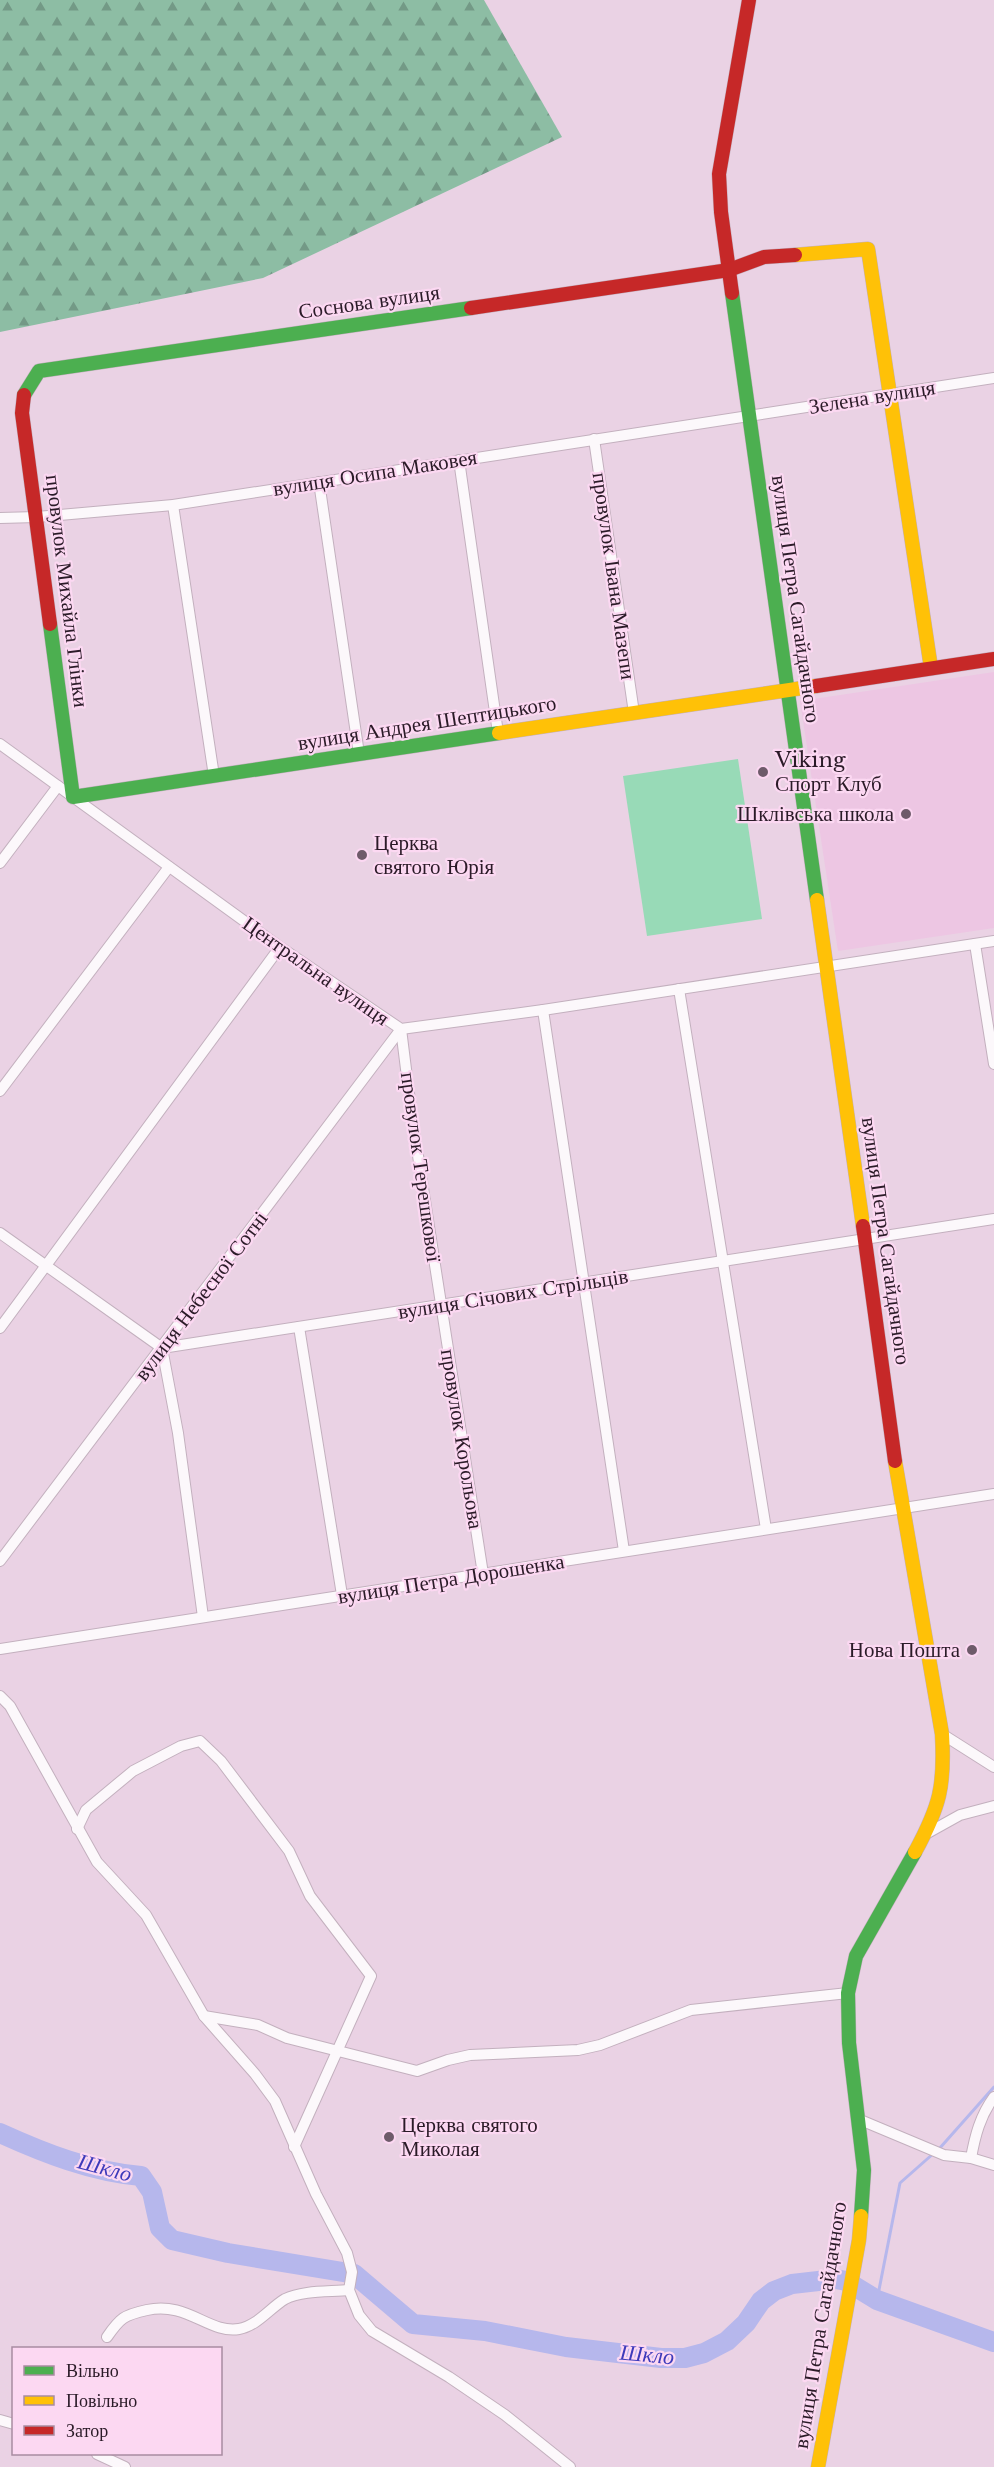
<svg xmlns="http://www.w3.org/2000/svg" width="994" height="2467" viewBox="0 0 994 2467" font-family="'Libre Baskerville',serif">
<defs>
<pattern id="forest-firs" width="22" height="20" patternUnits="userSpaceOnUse" patternTransform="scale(1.5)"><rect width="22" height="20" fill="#8dbda4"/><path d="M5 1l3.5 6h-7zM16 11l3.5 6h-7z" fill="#739986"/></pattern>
</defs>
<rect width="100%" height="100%" fill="#ead2e4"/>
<path fill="#edc6e3" d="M994 672V928L838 951 800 701Z"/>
<path fill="url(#forest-firs)" d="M0 0H484L562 137 263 278 0 332Z"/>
<path fill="#98dab7" d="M738 759 762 919 647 936 623 776Z"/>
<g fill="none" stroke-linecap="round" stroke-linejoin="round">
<g stroke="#b6b7ec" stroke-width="3">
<path d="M939 2149 994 2087"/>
<path d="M877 2300 900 2183 934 2153"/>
</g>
<g stroke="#b6b7ec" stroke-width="20">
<path d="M0 2133C44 2153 92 2172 141 2176L152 2192 160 2228 172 2240 228 2253 349 2273"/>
<path d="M354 2274 413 2324 485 2331 566 2347 661 2358H685L704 2353 727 2341 746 2323 761 2301 774 2291 792 2284 836 2279 846 2281 877 2300 994 2342"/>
</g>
<defs>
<g id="street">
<path d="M594 439 634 713"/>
<path d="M459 460 498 733"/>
<path d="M319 482 359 754"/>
<path d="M173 505 214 776"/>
<path d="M0 518 37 517 173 505 994 378"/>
<path d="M0 744 280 947 401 1029 543 1010 994 941"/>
<path d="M0 863 58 786"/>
<path d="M975 944 994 1064"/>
<path d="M679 989 766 1529"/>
<path d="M543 1010 624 1551"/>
<path d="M401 1029 412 1117 483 1574"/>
<path d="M0 1091 169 867"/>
<path d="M0 1233 162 1348"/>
<path d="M299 1327 342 1595"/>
<path d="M0 1328 280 947"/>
<path d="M162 1348 994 1219"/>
<path d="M162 1348 178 1433 203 1617"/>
<path d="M0 1561 401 1029"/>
<path d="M0 1649 994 1494"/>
<path d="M0 1696 10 1706 97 1862 146 1915 204 2016 255 2074 275 2101 316 2194 347 2253 352 2272 349 2290 359 2315 372 2331 449 2377 505 2415 570 2467"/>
<path d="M942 1734 994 1767"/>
<path d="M77 1829 86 1810 133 1771 181 1746 200 1741 221 1761 289 1851 310 1896 371 1976 294 2147"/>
<path d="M924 1835 960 1815 994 1806"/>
<path d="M204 2016 258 2025 287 2038 417 2071 448 2060 470 2055 578 2050 600 2045 691 2010 848 1993"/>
<path d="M858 2119 944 2155 971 2158 994 2165"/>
<path d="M971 2158C975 2136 980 2116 994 2097"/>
<path d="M107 2337C120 2318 124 2315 147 2310 187 2301 209 2334 239 2329 257 2326 270 2308 285 2299 303 2290 330 2292 349 2290"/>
<path d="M0 2420 14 2424"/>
<path d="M97 2454 125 2467"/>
</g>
<g id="fast">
<path d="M732 293 817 900"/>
<path d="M24 395 39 371 471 308"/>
<path d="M50 624 73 797 499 733"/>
<path d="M861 2216 864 2170 849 2043 848 1993 856 1956 915 1852"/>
</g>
<g id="slow">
<path d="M795 255 868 249 931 668"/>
<path d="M499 733 816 686"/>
<path d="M817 900 863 1226"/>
<path d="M895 1461 942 1734C945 1786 940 1806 915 1852"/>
<path d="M818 2467 859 2240 861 2216"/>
</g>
<g id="jam">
<path d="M732 293 721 212 719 174 749 0"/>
<path d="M471 308 729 270 764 257 795 255"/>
<path d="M24 395 22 413 50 624"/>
<path d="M816 686 994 659"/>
<path d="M863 1226 895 1461"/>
</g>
</defs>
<use href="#street" stroke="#c3b0be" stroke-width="12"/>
<use href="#fast" stroke="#c3b0be" stroke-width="15"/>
<use href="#slow" stroke="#c3b0be" stroke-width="15"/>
<use href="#jam" stroke="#c3b0be" stroke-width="15"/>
<use href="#street" stroke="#fcf8fb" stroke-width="10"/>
<use href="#fast" stroke="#4caf50" stroke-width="14"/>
<use href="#slow" stroke="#ffc107" stroke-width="14"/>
<use href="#jam" stroke="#c62828" stroke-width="14"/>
</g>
<g fill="#6e5b6a" stroke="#fcd8f2" stroke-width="2">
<circle cx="763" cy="772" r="6"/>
<circle cx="906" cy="814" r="6"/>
<circle cx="362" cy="855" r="6"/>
<circle cx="972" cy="1650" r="6"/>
<circle cx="389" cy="2137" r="6"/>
</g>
<g text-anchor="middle" stroke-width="4.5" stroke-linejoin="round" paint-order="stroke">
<g font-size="21" fill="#2b1b28" stroke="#fcd8f2">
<text transform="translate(369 302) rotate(-8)" y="7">Соснова вулиця</text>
<text transform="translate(872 397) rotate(-9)" y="7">Зелена вулиця</text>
<text transform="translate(375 473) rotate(-9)" y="7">вулиця Осипа Маковея</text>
<text transform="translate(614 576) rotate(82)" y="7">провулок Івана Мазепи</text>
<text transform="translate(67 591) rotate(83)" y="7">провулок Михайла Глінки</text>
<text transform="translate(796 599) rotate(82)" y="7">вулиця Петра Сагайдачного</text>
<text transform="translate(427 723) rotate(-9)" y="7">вулиця Андрея Шептицького</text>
<text transform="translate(316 971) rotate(35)" y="7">Центральна вулиця</text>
<text transform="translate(421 1167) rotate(82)" y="7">провулок Терешкової</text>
<text transform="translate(886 1241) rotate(82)" y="7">вулиця Петра Сагайдачного</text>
<text transform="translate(513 1294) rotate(-9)" y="7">вулиця Січових Стрільців</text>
<text transform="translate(201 1296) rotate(-53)" y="7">вулиця Небесної Сотні</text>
<text transform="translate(462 1439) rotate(81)" y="7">провулок Корольова</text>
<text transform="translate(451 1579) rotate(-9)" y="7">вулиця Петра Дорошенка</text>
<text transform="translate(820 2325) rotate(-81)" y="7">вулиця Петра Сагайдачного</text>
</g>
<g font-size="21" fill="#2b1b28" stroke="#fcd8f2" text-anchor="start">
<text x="775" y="767">Viking<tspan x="775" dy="24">Спорт Клуб</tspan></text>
<text x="894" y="821" text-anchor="end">Шклівська школа</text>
<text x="374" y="850">Церква<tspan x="374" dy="24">святого Юрія</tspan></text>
<text x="960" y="1657" text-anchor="end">Нова Пошта</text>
<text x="401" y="2132">Церква святого<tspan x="401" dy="24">Миколая</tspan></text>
</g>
<g font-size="22" font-style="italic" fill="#3d3aba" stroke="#fcd8f2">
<text transform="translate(105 2167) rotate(15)" y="8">Шкло</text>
<text transform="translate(647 2354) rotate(5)" y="8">Шкло</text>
</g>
</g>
<rect x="12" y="2347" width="210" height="108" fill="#fcd8f2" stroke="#a88ca1" stroke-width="1.5"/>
<rect x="24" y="2366" width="30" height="9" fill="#4caf50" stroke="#a88ca1" stroke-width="1.5"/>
<text x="66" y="2377" font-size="18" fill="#2b1b28">Вільно</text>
<rect x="24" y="2396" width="30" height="9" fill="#ffc107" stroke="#a88ca1" stroke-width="1.5"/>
<text x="66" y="2407" font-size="18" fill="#2b1b28">Повільно</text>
<rect x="24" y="2426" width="30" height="9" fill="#c62828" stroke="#a88ca1" stroke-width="1.5"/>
<text x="66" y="2437" font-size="18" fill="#2b1b28">Затор</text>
</svg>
